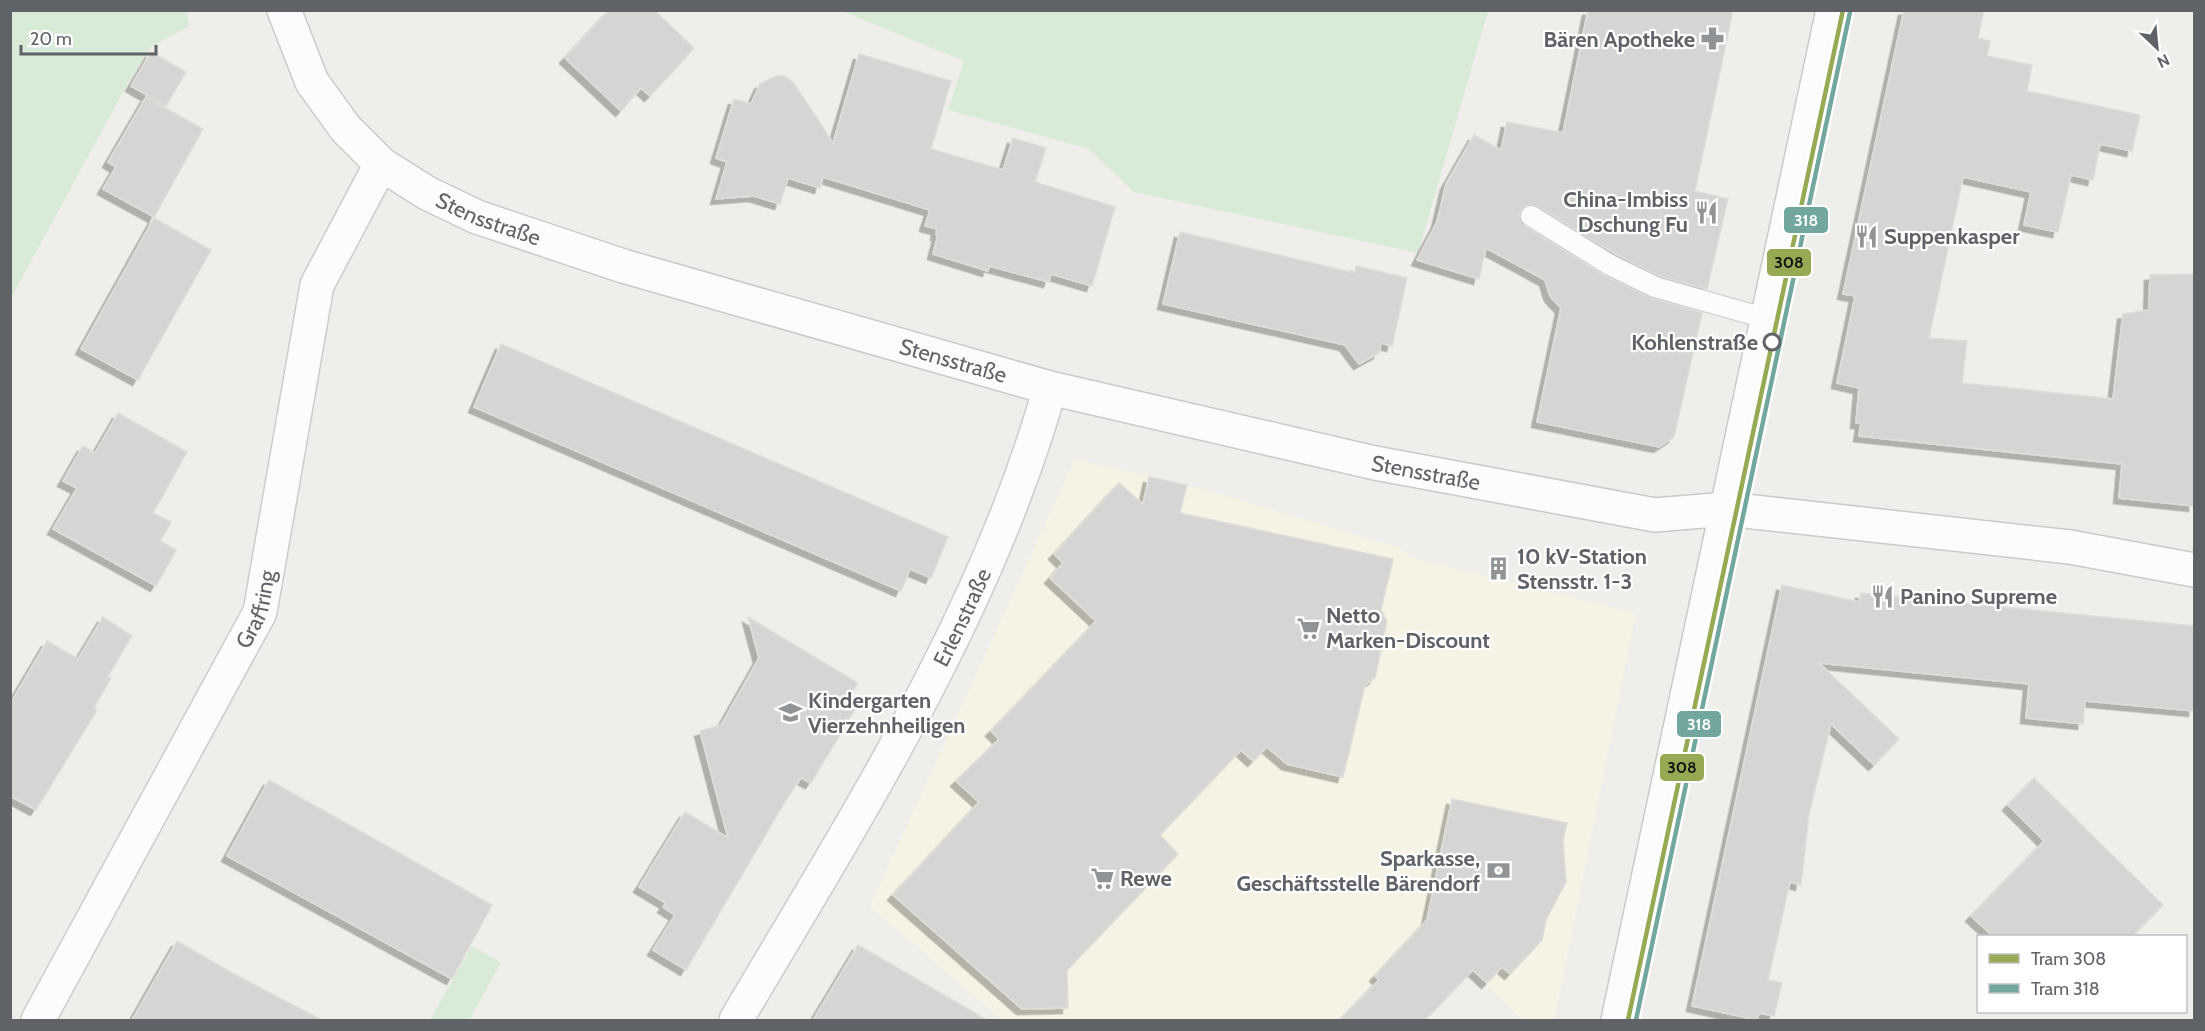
<svg xmlns="http://www.w3.org/2000/svg" width="2205" height="1031" viewBox="0 0 2205 1031" font-family="Cabin,sans-serif">
<defs>
<filter id="shadow"><feDropShadow dx="-5.5" dy="5.5" stdDeviation="0" flood-color="#0004"/></filter>
</defs>
<rect width="100%" height="100%" fill="#efeeea"/>
<path fill="#f7f3e4" d="M1075 459 1196 487 1403 549 1411 558 1636 613 1554 1020H1523L1426 926 1337 1020H1002L870 906Z"/>
<g fill="#d8ebd6">
<path d="M11 10 187 11 189 26 151 47 129 81 11 298Z"/>
<path d="M842 11H1488L1418 253 1134 192 1089 149 948 110 964 61Z"/>
<path d="M472 946 501 963 469 1020H430Z"/>
</g>
<g fill="#d6d5d3" stroke="#deddd9" stroke-width="1.5" filter="url(#shadow)">
<path d="M609 10H654L694 48 650 96 641 88 621 111 565 58Z"/>
<path d="M1588 10H1733L1695 191 1728 199 1707 289 1659 276 1616 254 1537 206 1526 205 1519 215 1525 226 1605 276 1652 298 1702 313 1674 437 1659 447 1537 422 1561 308 1550 296 1545 280 1486 248 1479 279 1417 260 1437 222 1446 184 1474 135 1501 150 1507 122 1563 133Z"/>
<path d="M1904 10H1984L1978 38 1990 41 1987 56 2032 65 2027 91 2140 115 2132 151 2100 144 2093 180 2071 175 2058 232 2024 225 2031 192 1963 177 1929 338 1967 341 1962 383 2113 399 2123 314 2149 310 2150 275 2194 274V506L2119 498 2122 464 1859 436 1861 423H1856L1859 388 1837 383 1855 296 1843 294Z"/>
<path d="M151 52 186 72 166 106 131 86Z"/>
<path d="M859 54 951 81 931 149 1003 170 1013 138 1046 148 1035 182 1115 207 1092 286 1051 274 1049 282 989 266 988 271 933 254 938 235H936L937 229 925 226 930 210 823 177 820 188 788 178 780 204 754 196 716 199 727 162 716 158 734 99 751 104 760 84 776 76H785L793 82 833 143Z"/>
<path d="M146 97 203 129 154 217 103 189 116 167 108 162Z"/>
<path d="M154 218 211 250 138 380 81 349Z"/>
<path d="M1180 232 1355 273 1356 266 1407 278 1392 346 1381 343 1379 353 1359 364 1345 345 1163 304Z"/>
<path d="M501 344 948 537 931 578 910 569 901 591 474 407Z"/>
<path d="M118 413 187 452 153 513 171 522 160 541 176 550 156 586 53 529 77 488 63 481 83 446 95 453Z"/>
<path d="M1149 477 1187 485 1180 513 1393 559 1381 610 1387 621 1375 678 1365 685 1343 777 1287 764 1267 747 1253 761 1241 750 1160 835 1178 854 1067 970 1068 1008 1022 1009 893 895 979 802 956 781 999 739 991 731 1096 621 1050 578 1063 563 1054 554 1119 483 1143 504Z"/>
<path d="M1782 585 1859 602 1861 593 2194 626V711L2085 701 2083 724 2026 718 2029 684 1819 663 1899 739 1874 765 1831 724 1809 814 1801 885 1790 882 1768 980 1782 983 1774 1016 1759 1013 1757 1020 1692 1006Z"/>
<path d="M103 617 132 636 108 676 111 678 94 708 97 710 36 810 10 796V704L47 641 78 659Z"/>
<path d="M748 617 858 683 850 695 860 701 811 783 801 778 786 800 686 970 653 950 675 915 663 907 666 903 639 887 685 812 728 838 700 731 721 725 759 658Z"/>
<path d="M2034 778 2163 905 2132 936H1993L1971 916 2044 841 2008 805Z"/>
<path d="M269 780 492 905 452 979 227 856Z"/>
<path d="M1452 799 1567 823 1563 840 1566 882 1546 920 1542 940 1510 974 1502 967 1487 983 1473 970 1425 1020H1340L1379 980 1375 976 1427 920Z"/>
<path d="M177 941 230 972 322 1020H132Z"/>
<path d="M858 945 987 1020H813Z"/>
</g>
<g fill="none" stroke-linecap="round" stroke-linejoin="round">
<defs>
<path id="lane" d="M1531 216 1610 265 1655 287 1768 319"/>
<g id="street">
<path id="s1" d="M38 1020 260 612 317 285 381 164"/>
<path id="s2" d="M736 1020C855 818 986 616 1050 388"/>
</g>
<g id="secondary">
<path id="s3" d="M284 10 312 82 346 129 381 164 427 193 477 217 623 266 1050 388 1375 463 1655 515 1727 509 2070 547 2194 570"/>
<path d="M1618 1020 1833 10"/>
</g>
</defs>
<use href="#lane" stroke="#cbcccc" stroke-width="22"/>
<use href="#street" stroke="#cbcccc" stroke-width="36"/>
<use href="#secondary" stroke="#cacacb" stroke-width="36"/>
<use href="#lane" stroke="#fdfcfc" stroke-width="20"/>
<use href="#street" stroke="#fdfcfc" stroke-width="33"/>
<use href="#secondary" stroke="#fdfcfc" stroke-width="33"/>
<defs>
<path id="tram-1" d="M1628 1020 1843 10"/>
<path id="tram-2" d="M1636 1020 1850 12"/>
</defs>
<use href="#tram-1" stroke="#fff" stroke-width="9"/>
<use href="#tram-2" stroke="#fff" stroke-width="9"/>
<use href="#tram-1" stroke="#95aa53" stroke-width="4.5"/>
<use href="#tram-2" stroke="#72a7a0" stroke-width="4.5"/>
</g>
<defs>
<symbol id="pharmacy-bare" viewBox="-9 -9 18 18"><path d="M-2-6h4v4h4v4h-4v4h-4v-4h-4v-4h4Z" fill="#919496" stroke="#fff" stroke-width="2.5" paint-order="stroke"/></symbol>
<symbol id="restaurant-bare" viewBox="-9 -9 18 18"><path d="M-5-6h1v4h1v-4h1v4h1v-4h1v5L-1.5 .5V6h-2V.5L-5-1ZM5-6V6H3V1.5H1.5Q1.5-4 5-6Z" fill="#919496" stroke="#fff" stroke-width="2.5" paint-order="stroke"/></symbol>
<symbol id="building-bare" viewBox="-9 -9 18 18"><path d="M-4-6H4V6H1V3H-1V6H-4ZM-2.5-4.3h1.7v1.8h-1.7ZM.8-4.3h1.7v1.8H.8ZM-2.5-1h1.7V.8h-1.7ZM.8-1h1.7V.8H.8Z" fill="#919496" stroke="#fff" stroke-width="2.5" paint-order="stroke"/></symbol>
<symbol id="supermarket-bare" viewBox="-9 -9 18 18"><path d="M-6-5.5h2.5l.6 2H6L4.5 2H-2.5L-4.4-4H-6ZM-1.5 3.2a1.3 1.3 0 1 0 .1 0ZM3 3.2a1.3 1.3 0 1 0 .1 0Z" fill="#919496" stroke="#fff" stroke-width="2.5" paint-order="stroke"/></symbol>
<symbol id="school-bare" viewBox="-9 -9 18 18"><path d="M0-5L7-2L0 1L-7-2ZM-4 1L0 2.5L4 1V4Q0 6-4 4Z" fill="#919496" stroke="#fff" stroke-width="2.5" paint-order="stroke"/></symbol>
<symbol id="bank-bare" viewBox="-9 -9 18 18"><path d="M-6-4H6V4H-6ZM0-2.3a2.3 2.3 0 1 0 0 4.6a2.3 2.3 0 1 0 0-4.6Z" fill="#919496" stroke="#fff" stroke-width="2.5" paint-order="stroke"/></symbol>
</defs>
<g fill-rule="evenodd">
<use href="#pharmacy-bare" x="1696" y="22" width="33" height="33"/>
<use href="#restaurant-bare" x="1690" y="196" width="33" height="33"/>
<use href="#restaurant-bare" x="1850" y="220" width="33" height="33"/>
<use href="#building-bare" x="1482" y="552" width="33" height="33"/>
<use href="#restaurant-bare" x="1866" y="580" width="33" height="33"/>
<use href="#supermarket-bare" x="1292" y="612" width="33" height="33"/>
<use href="#school-bare" x="774" y="696" width="33" height="33"/>
<use href="#bank-bare" x="1482" y="854" width="33" height="33"/>
<use href="#supermarket-bare" x="1086" y="862" width="33" height="33"/>
</g>
<circle fill="#fff" stroke="#5f6368" stroke-width="3" cx="1772" cy="342" r="8"/>
<g text-anchor="middle" stroke-width="4.5" stroke-linejoin="round" paint-order="stroke">
<g font-size="22" font-weight="bold" fill="#5f6368" stroke="#fff" text-anchor="start">
<text x="1695" y="47" text-anchor="end">Bären Apotheke</text>
<text x="1688" y="207" text-anchor="end">China-Imbiss<tspan x="1688" dy="25">Dschung Fu</tspan></text>
<text x="1884" y="244">Suppenkasper</text>
<text x="1517" y="564">10 kV-Station<tspan x="1517" dy="25">Stensstr. 1-3</tspan></text>
<text x="1900" y="604">Panino Supreme</text>
<text x="1326" y="623">Netto<tspan x="1326" dy="25">Marken-Discount</tspan></text>
<text x="808" y="708">Kindergarten<tspan x="808" dy="25">Vierzehnheiligen</tspan></text>
<text x="1480" y="866" text-anchor="end">Sparkasse,<tspan x="1480" dy="25">Geschäftsstelle Bärendorf</tspan></text>
<text x="1120" y="886">Rewe</text>
</g>
<g font-size="22" fill="#5f6368" stroke="#fff">
<text dy="8" stroke="none"><textPath href="#s3" startOffset="306">Stensstraße</textPath></text>
<text dy="8" stroke="none"><textPath href="#s3" startOffset="792">Stensstraße</textPath></text>
<text dy="8" stroke="none"><textPath href="#s3" startOffset="1278">Stensstraße</textPath></text>
<text dy="8" stroke="none"><textPath href="#s1" startOffset="466">Graffring</textPath></text>
<text dy="8" stroke="none"><textPath href="#s2" startOffset="462">Erlenstraße</textPath></text>
</g>
<g font-size="22" font-weight="bold" fill="#5f6368" stroke="#fff" text-anchor="end">
<text x="1758" y="350">Kohlenstraße</text>
</g>
</g>
<g stroke="#fff" stroke-width="2">
<rect x="1783" y="206" width="46" height="28" rx="6" fill="#72a7a0"/>
<rect x="1766" y="248" width="46" height="29" rx="6" fill="#95aa53"/>
<rect x="1676" y="710" width="46" height="28" rx="6" fill="#72a7a0"/>
<rect x="1659" y="753" width="46" height="29" rx="6" fill="#95aa53"/>
</g>
<g font-size="16" text-anchor="middle" font-weight="bold" fill="#fff">
<text x="1806" y="226">318</text>
<text x="1699" y="730">318</text>
</g>
<g font-size="16" text-anchor="middle" font-weight="bold" fill="#111">
<text x="1789" y="268">308</text>
<text x="1682" y="773">308</text>
</g>
<rect width="2205" height="1031" fill="none" stroke="#5f6368" stroke-width="24"/>
<rect x="1977" y="935" width="210" height="78" fill="#ffffff" stroke="#bfc1c3" stroke-width="1.5"/>
<rect x="1989" y="954" width="30" height="9" fill="#95aa53" stroke="#bfc1c3" stroke-width="1.5"/>
<text x="2031" y="965" font-size="18" fill="#5f6368">Tram 308</text>
<rect x="1989" y="984" width="30" height="9" fill="#72a7a0" stroke="#bfc1c3" stroke-width="1.5"/>
<text x="2031" y="995" font-size="18" fill="#5f6368">Tram 318</text>
<g transform="translate(2157 48) rotate(154)" stroke="#ffffff" stroke-width="4.5" paint-order="stroke">
<path d="M0-4.5L10 22L0 15L-10 22Z" fill="#5f6368"/>
<text y="-9" font-size="16" font-weight="bold" text-anchor="middle" fill="#5f6368">N</text>
</g>
<path d="M21 45v9h135v-9" fill="none" stroke="#5f6368" stroke-width="3"/>
<text x="30" y="45" font-size="18" fill="#5f6368" stroke="#ffffff" stroke-width="4.5" paint-order="stroke">20 m</text>
</svg>
